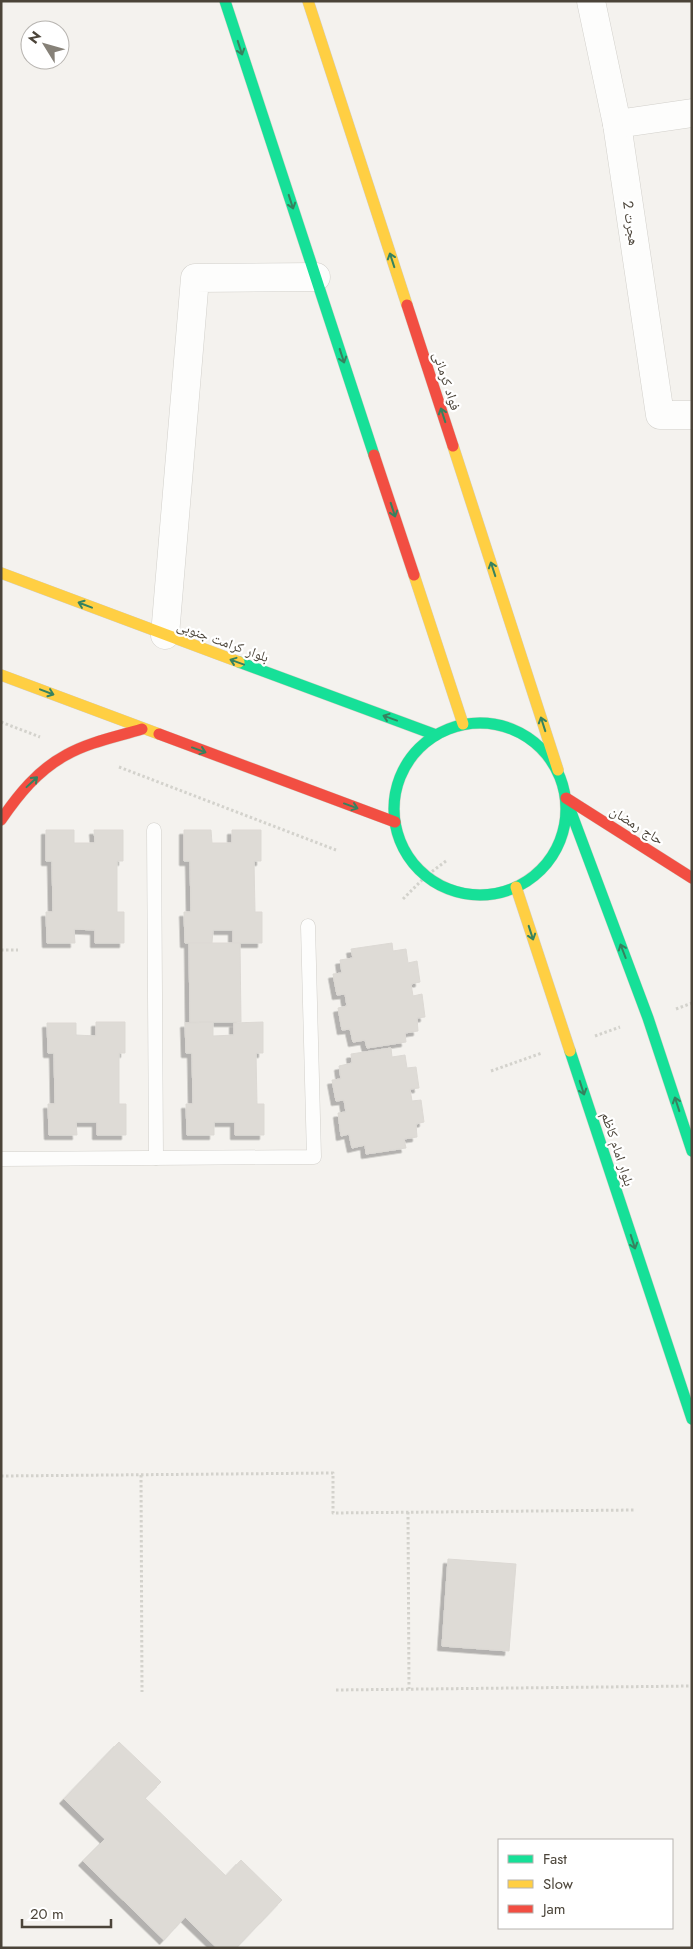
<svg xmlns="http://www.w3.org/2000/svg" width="693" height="1949" viewBox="0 0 693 1949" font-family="Jost,'Noto Naskh Arabic',sans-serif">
<defs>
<filter id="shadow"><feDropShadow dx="-4.5" dy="4.5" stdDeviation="0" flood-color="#0004"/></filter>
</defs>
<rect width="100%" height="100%" fill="#f4f2ee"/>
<g fill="#dedbd6" stroke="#dcd9d4" filter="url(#shadow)">
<path d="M46 830H74V843H95L94 830H123V861H117V912H124V943H95V930L74 929 75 943H47L46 912H53L52 861H46Z"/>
<path d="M184 830H211L212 843H232V830H261V861H254L255 912H262V943H233V930H213L212 943H185L184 912H191L190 861H184Z"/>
<path d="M189 943H240L241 1022H190Z"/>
<path d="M392 943 393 951 406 949 408 963 417 961 420 982 411 984 413 996 422 994 425 1017 417 1018 418 1031 405 1033 406 1042 367 1048 365 1040 353 1042 350 1029 342 1030 338 1008 347 1006 345 994 337 995 333 974 342 973 340 960 353 958 351 949Z"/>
<path d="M96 1022H125V1053H119V1104H126V1135H97V1122H76L77 1135H49L48 1104H55L54 1053H48L47 1023H76V1035L96 1036Z"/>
<path d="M213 1022V1036L234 1035V1023L263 1022V1053H256L257 1104H264V1135H235V1122H214V1135H187L186 1104H193L192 1053H186L185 1023Z"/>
<path d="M391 1048 392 1057 405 1055 407 1068 416 1067 419 1088 410 1089 412 1101 421 1100 424 1122 416 1124 417 1137 404 1139 406 1148 366 1154 365 1145 352 1148 349 1134 341 1136 338 1113 346 1112 344 1100 336 1101 332 1080 341 1079 339 1066 352 1063 351 1054Z"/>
<path d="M448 1559 516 1564 509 1651 442 1646Z"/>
<path d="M119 1742 161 1782 145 1798 226 1876 241 1860 282 1900 236 1948H217L185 1917 164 1940 83 1861 105 1839 64 1799Z"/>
</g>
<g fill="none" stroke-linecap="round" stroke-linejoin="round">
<defs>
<g id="lane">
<path d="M154 830 156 1158"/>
<path d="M1 1159 314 1157 308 926"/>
</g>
<g id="street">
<path d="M591 1 617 124 660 415H692"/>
<path d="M617 124 692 113"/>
<path d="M165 635 195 278 316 277"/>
</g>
<g id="fast">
<path d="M225 1 374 455"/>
<path d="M239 662 436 735"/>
<circle cx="480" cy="809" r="86"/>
<path d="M568 804 648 1018 692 1151"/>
<path d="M570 1051 692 1419"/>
</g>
<g id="slow">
<path d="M308 1 407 305"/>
<path d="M453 446 558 770"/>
<path d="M1 573 239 662"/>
<path d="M414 575 463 724"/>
<path d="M1 675 159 734"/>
<path d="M516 887 570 1051"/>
</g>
<g id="jam">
<path d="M407 305 453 446"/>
<path d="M374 455 414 575"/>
<path d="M159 734 395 822"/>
<path d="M566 798 692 878"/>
<path d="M1 820C18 795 38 770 66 755 89 742 116 737 142 729"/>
</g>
</defs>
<use href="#lane" stroke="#d2d0cb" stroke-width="15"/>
<use href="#street" stroke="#d2d0cb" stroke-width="29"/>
<use href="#fast" stroke="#d3cfc5" stroke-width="12"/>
<use href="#slow" stroke="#d3cfc5" stroke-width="12"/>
<use href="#jam" stroke="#d3cfc5" stroke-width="12"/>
<g stroke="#d3d2cc" stroke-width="3" stroke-dasharray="2.5 2.5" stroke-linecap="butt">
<path d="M1 722 40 737"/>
<path d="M119 767 336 850"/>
<path d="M403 899 426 876 446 861"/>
<path d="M1 950H18"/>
<path d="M676 1009 692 1003"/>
<path d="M595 1036 620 1027"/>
<path d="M491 1071 542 1053"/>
<path d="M141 1475 142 1692"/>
<path d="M1 1476 333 1473V1513L635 1510"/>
<path d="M408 1512 409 1689"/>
<path d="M336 1690 692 1686"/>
</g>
<use href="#lane" stroke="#fdfdfc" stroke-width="14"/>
<use href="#street" stroke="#fdfdfc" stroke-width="28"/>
<use href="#fast" stroke="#16e098" stroke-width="11"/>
<use href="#slow" stroke="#ffcf43" stroke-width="11"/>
<use href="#jam" stroke="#f24e42" stroke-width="11"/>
</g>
<defs><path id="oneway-shaft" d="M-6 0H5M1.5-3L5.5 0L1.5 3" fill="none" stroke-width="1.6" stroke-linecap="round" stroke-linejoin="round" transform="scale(1.25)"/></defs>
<g stroke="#36825f">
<use href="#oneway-shaft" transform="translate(240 48) rotate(72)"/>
<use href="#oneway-shaft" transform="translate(291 202) rotate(72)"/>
<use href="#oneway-shaft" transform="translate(392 260) rotate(-108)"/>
<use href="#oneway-shaft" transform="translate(342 356) rotate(72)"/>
<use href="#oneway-shaft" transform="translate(443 415) rotate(-108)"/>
<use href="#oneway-shaft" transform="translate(393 510) rotate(72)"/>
<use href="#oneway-shaft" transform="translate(493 569) rotate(-108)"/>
<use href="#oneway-shaft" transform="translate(85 605) rotate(-159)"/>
<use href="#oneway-shaft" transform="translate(237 662) rotate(-160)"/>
<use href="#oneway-shaft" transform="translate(47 692) rotate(21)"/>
<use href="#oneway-shaft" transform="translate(390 718) rotate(-160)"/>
<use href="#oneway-shaft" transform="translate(543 724) rotate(-108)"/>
<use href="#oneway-shaft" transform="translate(199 750) rotate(20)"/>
<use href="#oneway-shaft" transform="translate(32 782) rotate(-43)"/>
<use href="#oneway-shaft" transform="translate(351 806) rotate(20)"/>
<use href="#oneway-shaft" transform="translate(531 933) rotate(72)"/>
<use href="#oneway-shaft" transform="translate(623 951) rotate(-111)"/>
<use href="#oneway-shaft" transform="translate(582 1088) rotate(72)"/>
<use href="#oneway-shaft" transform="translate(677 1104) rotate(-108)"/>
<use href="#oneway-shaft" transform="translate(633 1242) rotate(72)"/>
</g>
<g text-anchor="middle" stroke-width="4.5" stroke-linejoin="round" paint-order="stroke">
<g font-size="14" fill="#4b4439" stroke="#fff">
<text transform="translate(631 223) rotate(82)" y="5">هجرت 2</text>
<text transform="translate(447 381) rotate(72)" y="5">فواد کرمانی</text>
<text transform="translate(223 641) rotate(20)" y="5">بلوار کرامت جنوبی</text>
<text transform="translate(637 825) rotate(32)" y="5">حاج رمضان</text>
<text transform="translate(618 1149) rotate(72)" y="5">بلوار امام کاظم</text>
</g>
</g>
<rect width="693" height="1949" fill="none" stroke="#4b4439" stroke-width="5"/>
<rect x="498" y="1839" width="175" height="90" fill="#ffffff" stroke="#b7b4b0"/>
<rect x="508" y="1855" width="25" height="8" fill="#16e098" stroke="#b7b4b0"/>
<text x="543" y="1864" font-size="15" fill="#4b4439">Fast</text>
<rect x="508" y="1880" width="25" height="8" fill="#ffcf43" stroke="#b7b4b0"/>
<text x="543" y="1889" font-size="15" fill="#4b4439">Slow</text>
<rect x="508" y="1905" width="25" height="8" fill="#f24e42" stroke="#b7b4b0"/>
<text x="543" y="1914" font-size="15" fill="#4b4439">Jam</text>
<g transform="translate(45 45) rotate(307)"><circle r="24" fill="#ffffff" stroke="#b7b4b0"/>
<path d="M0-4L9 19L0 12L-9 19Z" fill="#868178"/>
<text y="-8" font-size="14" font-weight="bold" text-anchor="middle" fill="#4b4439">N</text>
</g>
<path d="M22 1919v8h89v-8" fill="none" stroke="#4b4439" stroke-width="2.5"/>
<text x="30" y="1919" font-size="15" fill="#4b4439" stroke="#ffffff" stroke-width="4" paint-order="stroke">20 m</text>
</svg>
